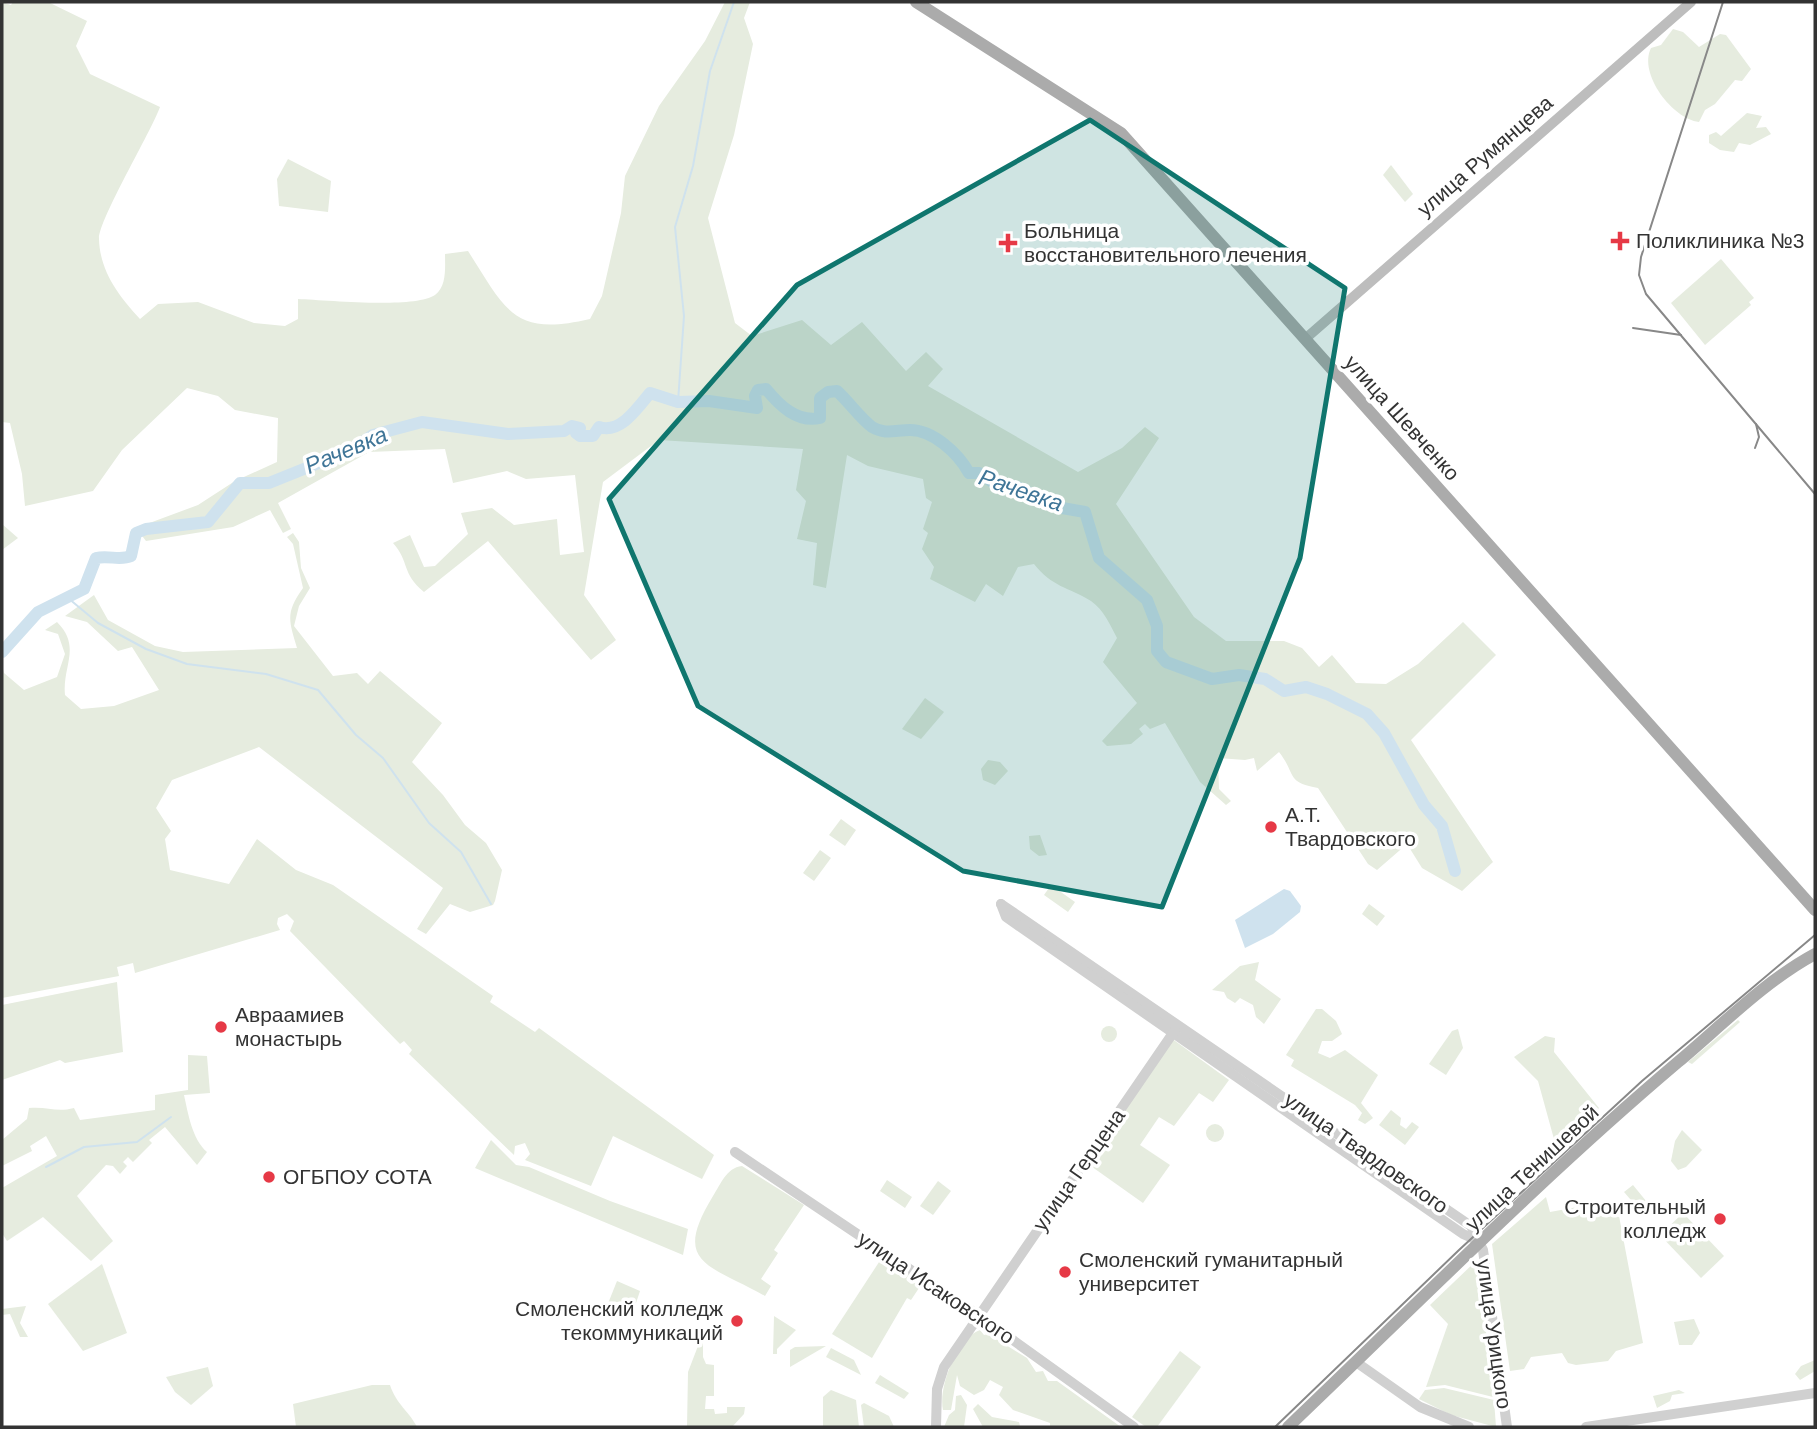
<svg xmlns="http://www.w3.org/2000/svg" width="1817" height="1429" viewBox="0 0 1817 1429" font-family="Arial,sans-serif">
<rect width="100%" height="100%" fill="#fff"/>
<g fill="#e6ecdf">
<path d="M2 2 11 5 13 2H48L87 21 76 46 90 74 160 107C151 132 98 221 99 239 100 272 119 296 140 319L158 304 198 302 254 323 285 326 298 319V299C326 300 414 309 435 295 447 286 445 267 445 254L468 251C506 310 513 337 590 319L602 296 621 213 625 176 659 106 705 41 725 2H750L744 18 753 44 734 135 708 218 735 323 752 336 802 320 831 345 862 322 906 371 926 352 943 369 928 386 1078 472 1122 448 1145 427 1159 438 1116 504 1194 617 1226 641H1284L1302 648 1319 667 1332 655 1356 683 1386 684 1418 664 1463 622 1496 655 1411 740 1493 862 1462 891 1422 868 1407 844 1377 870 1368 864 1318 788C1285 782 1297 775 1279 752L1257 771 1254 758 1245 760 1218 758 1219 789 1231 801 1226 805 1200 782 1165 723 1150 729 1145 724 1139 729 1143 734 1131 744 1107 746 1102 741 1137 703 1103 662 1117 638C1110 625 1104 610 1091 601 1068 587 1052 587 1034 564L1018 567 1003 596 986 584 975 602 930 579 934 567 922 549 928 533 923 529 932 502 926 498 923 479 868 466 847 455 826 588 813 585 817 543 797 539 806 501 796 490 803 449 659 440 603 482 584 595 616 640 591 660 488 541 424 592C401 573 410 562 393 543L410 535 424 567 435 566 468 534 461 513 492 508 514 525 557 519 560 555 584 552 575 475 526 479 507 471 453 483 445 449 369 452 278 503 291 529 283 533 270 510 233 527 146 541 136 528 198 505 235 481 277 462 278 418 235 410 218 396 187 388 122 450 93 491 25 506 22 474 10 423 2 422Z"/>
<path d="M1673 29 1683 32 1699 47 1720 34 1726 35 1751 69 1742 81 1735 80 1715 104 1705 110 1699 122C1673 119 1638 74 1651 48L1661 45Z"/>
<path d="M1747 113 1762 116 1756 128 1766 127 1771 134 1750 145 1739 143 1734 152 1720 150 1709 143V135L1716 132 1721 136Z"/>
<path d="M288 159 331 181 328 212 279 206 277 179Z"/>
<path d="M1391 165 1413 194 1405 202 1383 175Z"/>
<path d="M1721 259 1754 298 1749 302 1751 305 1705 345 1671 303Z"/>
<path d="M2 524 18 538 2 550Z"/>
<path d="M293 533 299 542 301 568 310 588 299 606 294 626 333 676 357 673 368 684 380 671 442 723 412 762 443 795 465 825 486 843 502 870 495 901 493 905 470 912 450 904 426 934 417 929 443 888 259 747 172 780 156 808 171 831 165 839 170 870 229 884 257 839 296 870 333 885 493 996 490 1002 535 1032 539 1028 714 1155 702 1179 613 1136 591 1186 525 1160 530 1154 525 1143 515 1146 514 1155 409 1054 412 1050 404 1041 400 1044 290 931 294 921 287 914 278 918 277 924 280 930 135 973 133 963 117 967 119 976 2 998V665L4 673 24 690 57 677 65 654 58 634 45 630 57 622C82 647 62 666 65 695L81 709 114 706 159 690 132 647 118 651 87 622 65 616 94 595 108 620 155 646 183 652 297 648C289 621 285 613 303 588L293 544 287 537Z"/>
<path d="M925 698 944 712 921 739 902 729Z"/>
<path d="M988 760 1000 762 1008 771 995 785 983 780 981 769Z"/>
<path d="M841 819 856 830 845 846 829 835Z"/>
<path d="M1040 835 1047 855 1039 856 1030 849 1029 836Z"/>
<path d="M820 850 831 858 814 881 803 873Z"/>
<path d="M1051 885 1075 902 1068 912 1044 895Z"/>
<path d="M1369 904 1385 916 1377 926 1362 914Z"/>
<path d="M1259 962 1255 980 1281 999 1264 1024 1256 1017 1253 1005 1240 998 1235 1003 1227 998 1224 992 1212 990 1240 966Z"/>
<path d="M117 982 123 1052 65 1063 60 1060 2 1080V1005Z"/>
<path d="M1316 1009H1322L1336 1021 1342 1034 1332 1041H1322L1318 1053 1330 1058 1345 1050 1378 1075 1361 1103 1373 1118 1365 1124 1358 1120 1362 1113 1355 1105 1291 1066 1294 1060 1286 1055Z"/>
<path d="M1738 1020 1740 1022 1692 1064 1688 1062Z"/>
<circle cx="1109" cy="1034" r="8"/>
<path d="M1458 1029 1463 1048 1446 1075 1429 1064 1452 1031Z"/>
<path d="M1545 1036 1555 1038 1554 1052 1599 1108 1557 1150 1538 1081 1514 1057Z"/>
<path d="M1171 1038 1229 1080 1213 1102 1199 1093 1174 1126 1159 1117 1140 1145 1170 1165 1143 1203 1088 1164Z"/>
<path d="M188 1055 207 1056 210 1093 184 1095C188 1113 192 1139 207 1152L197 1165 165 1127 149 1140 152 1143 133 1162 128 1157 123 1162 127 1166 120 1174 113 1166 106 1165 77 1196 113 1241 91 1261 43 1217 7 1241 2 1233V1188L57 1156 46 1136 30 1146 32 1151 2 1166V1140L27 1119 29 1108C47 1106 56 1113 74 1108L80 1120 155 1110V1095L188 1090Z"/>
<path d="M1391 1110 1401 1118 1400 1125 1406 1129 1412 1122 1419 1127 1405 1145 1379 1125Z"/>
<circle cx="1215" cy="1133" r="9"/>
<path d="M1682 1130 1702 1150 1686 1167 1678 1170 1671 1161 1675 1141Z"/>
<path d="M491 1140 516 1165 529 1167 610 1201 688 1229 683 1255 475 1168Z"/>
<path d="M742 1166 804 1205 774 1250 778 1253 761 1279 771 1286 765 1296C709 1264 671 1265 713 1196 721 1184 726 1168 742 1166Z"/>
<path d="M887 1180 912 1197 905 1208 880 1191Z"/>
<path d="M938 1181 951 1191 933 1215 920 1206Z"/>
<path d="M1633 1185 1651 1207 1643 1214 1624 1192Z"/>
<path d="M1546 1197 1550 1212 1616 1200 1643 1343 1616 1351 1608 1361 1576 1365 1568 1363 1562 1353 1531 1357 1524 1369 1510 1371 1492 1244Z"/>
<path d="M1683 1213 1724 1256 1701 1278 1660 1235Z"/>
<path d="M883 1256 923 1282 911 1300 907 1298 872 1358 832 1334Z"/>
<path d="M1476 1261 1479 1265 1493 1397 1445 1385 1426 1387 1448 1324 1430 1305Z"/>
<path d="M102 1264 127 1333 83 1351 48 1304Z"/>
<path d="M617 1281 640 1291 632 1315 607 1306Z"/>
<path d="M26 1306 20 1323 28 1337H20L10 1314 2 1315V1309Z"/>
<path d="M774 1316 796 1330 777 1349V1354H773Z"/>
<path d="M1694 1319 1700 1333 1692 1345H1679L1674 1322Z"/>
<path d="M980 1330 984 1335 988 1334 1027 1358 1036 1372 1043 1371 1048 1381H1057L1121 1427H1050V1423L1013 1410 999 1395 1003 1387 990 1380 984 1390 974 1395 960 1386 957 1375 951 1410H943C938 1387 957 1338 980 1330Z"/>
<path d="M703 1333V1357L706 1364 714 1365V1396H706L705 1409H714L715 1414 727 1413V1407H745L744 1414 732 1427H687L688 1372Z"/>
<path d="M826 1346 790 1367V1350L795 1347Z"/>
<path d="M831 1348 854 1360 861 1375 826 1357Z"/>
<path d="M1180 1351 1201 1367 1157 1427H1146L1132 1417Z"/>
<path d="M1815 1360V1371L1800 1380 1795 1374 1801 1366Z"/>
<path d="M208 1367 213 1386 191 1405 175 1392 166 1377Z"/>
<path d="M880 1375 909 1393 904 1399 875 1383Z"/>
<path d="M372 1385H390C396 1404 409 1411 417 1427H296L293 1404Z"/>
<path d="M1444 1388 1494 1400 1496 1427 1451 1415 1419 1399 1425 1390Z"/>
<path d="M831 1390 856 1400 859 1427H823V1397Z"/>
<path d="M1679 1390 1685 1393 1672 1395 1670 1401 1657 1408 1653 1396Z"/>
<path d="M961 1395 967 1405 964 1427H944L949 1415 955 1410 956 1396Z"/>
<path d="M864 1403 889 1416 894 1427H864L861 1405Z"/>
<path d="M978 1404 992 1417 1019 1422 1020 1426 983 1427 973 1409Z"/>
</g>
<path fill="#cfe2ee" d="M1284 889 1290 891 1301 906 1300 912 1273 934 1245 948 1235 920Z"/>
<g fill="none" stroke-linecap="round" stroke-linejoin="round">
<g stroke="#cfe2ee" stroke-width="2">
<path d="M678 402 684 316 675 227 693 166 710 71 734 2"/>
<path d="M68 598 98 623 146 649 187 664 266 674 318 690 356 735 383 758 429 823 461 852 491 904"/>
<path d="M46 1167 84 1147 137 1142 171 1117"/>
</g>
<path stroke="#cfe2ee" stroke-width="12" d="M2 652 38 612 84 589 96 558C109 555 120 561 131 556L136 533 146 529 208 522 240 483H269L351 450 373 435 422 422 508 434 564 431 572 426 580 428 576 433 580 436H593L599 427C620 434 637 409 650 393L678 402 709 401 757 408 755 396 758 390 766 389C779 405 797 423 820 418V398L828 392 837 391C849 402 860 418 872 427 885 435 896 430 910 430 933 430 958 453 969 473H979L994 483 1017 487 1062 508 1085 512 1099 558 1147 600 1157 626V651L1166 662 1212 679 1239 675 1265 679 1284 691 1306 687 1327 694 1367 714 1384 733 1424 805 1442 826 1455 871"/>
<g stroke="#d0d0d0" stroke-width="10">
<path d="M1001 904 1471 1226 1483 1250 1507 1427"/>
<path d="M1001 904 1006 917 1463 1234 1481 1242"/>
<path d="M735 1152 978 1315 1134 1427"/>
<path d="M1356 1362 1420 1407 1469 1427"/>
<path d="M936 1427 937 1389 944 1367 1175 1030"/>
<path d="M1586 1427 1815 1393"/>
</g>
<path stroke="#bdbdbd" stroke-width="10" d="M1305 339 1691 2"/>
<g stroke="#ababab" stroke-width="12">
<path d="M916 2 1121 133 1815 910"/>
<path d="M1288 1427C1417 1304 1542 1177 1678 1062 1722 1025 1765 981 1815 954"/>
</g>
<g stroke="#888" stroke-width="2">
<path d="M1723 2 1641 257 1639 275 1646 294 1815 494"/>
<path d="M1633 328 1681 335"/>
<path d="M1755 448 1759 437 1756 424"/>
<path d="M1275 1427 1459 1250 1642 1081 1815 935"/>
</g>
</g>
<path fill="#0f766e" fill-opacity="0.2" stroke="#0f766e" stroke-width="5" stroke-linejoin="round" d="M1090 120 1345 288 1300 558 1162 907 963 871 698 706 609 499 797 285Z"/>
<g fill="#e63946" stroke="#fff" stroke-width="2.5">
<path d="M1616.5 230.5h7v7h7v7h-7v7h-7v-7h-7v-7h7z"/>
<path d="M1004.5 232.5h7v7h7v7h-7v7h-7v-7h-7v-7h7z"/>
<circle cx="1271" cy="827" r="7"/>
<circle cx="221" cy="1027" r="7"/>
<circle cx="269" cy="1177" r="7"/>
<circle cx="1720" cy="1219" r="7"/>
<circle cx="1065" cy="1272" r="7"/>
<circle cx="737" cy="1321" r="7"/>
</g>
<g text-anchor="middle" stroke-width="7" stroke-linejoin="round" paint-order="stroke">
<g font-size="21" fill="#333" stroke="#fff">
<text transform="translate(1485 156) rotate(-41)" y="7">улица Румянцева</text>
<text transform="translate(1402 418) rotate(48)" y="7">улица Шевченко</text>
<text transform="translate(1366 1153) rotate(35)" y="7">улица Твардовского</text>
<text transform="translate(1532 1168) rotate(-43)" y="7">улица Тенишевой</text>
<text transform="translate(1079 1170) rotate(-55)" y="7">улица Герцена</text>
<text transform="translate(936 1288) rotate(34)" y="7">улица Исаковского</text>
<text transform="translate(1494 1334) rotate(82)" y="7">улица Урицкого</text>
</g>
<g font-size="21" fill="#333" stroke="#fff" text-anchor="start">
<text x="1024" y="238">Больница<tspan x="1024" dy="24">восстановительного лечения</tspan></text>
<text x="1636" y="248">Поликлиника №3</text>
<text x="1285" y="822">А.Т.<tspan x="1285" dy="24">Твардовского</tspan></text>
<text x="235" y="1022">Авраамиев<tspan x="235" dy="24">монастырь</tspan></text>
<text x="283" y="1184">ОГБПОУ СОТА</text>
<text x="1706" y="1214" text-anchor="end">Строительный<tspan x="1706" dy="24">колледж</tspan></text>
<text x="1079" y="1267">Смоленский гуманитарный<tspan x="1079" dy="24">университет</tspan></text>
<text x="723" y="1316" text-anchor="end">Смоленский колледж<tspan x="723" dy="24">текоммуникаций</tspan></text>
</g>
<g font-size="23" font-style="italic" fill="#3f7597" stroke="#fff">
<text transform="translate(346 450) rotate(-23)" y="8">Рачевка</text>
<text transform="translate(1021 490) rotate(19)" y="8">Рачевка</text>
</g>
</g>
<rect width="1817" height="1429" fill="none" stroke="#333333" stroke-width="7"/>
</svg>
